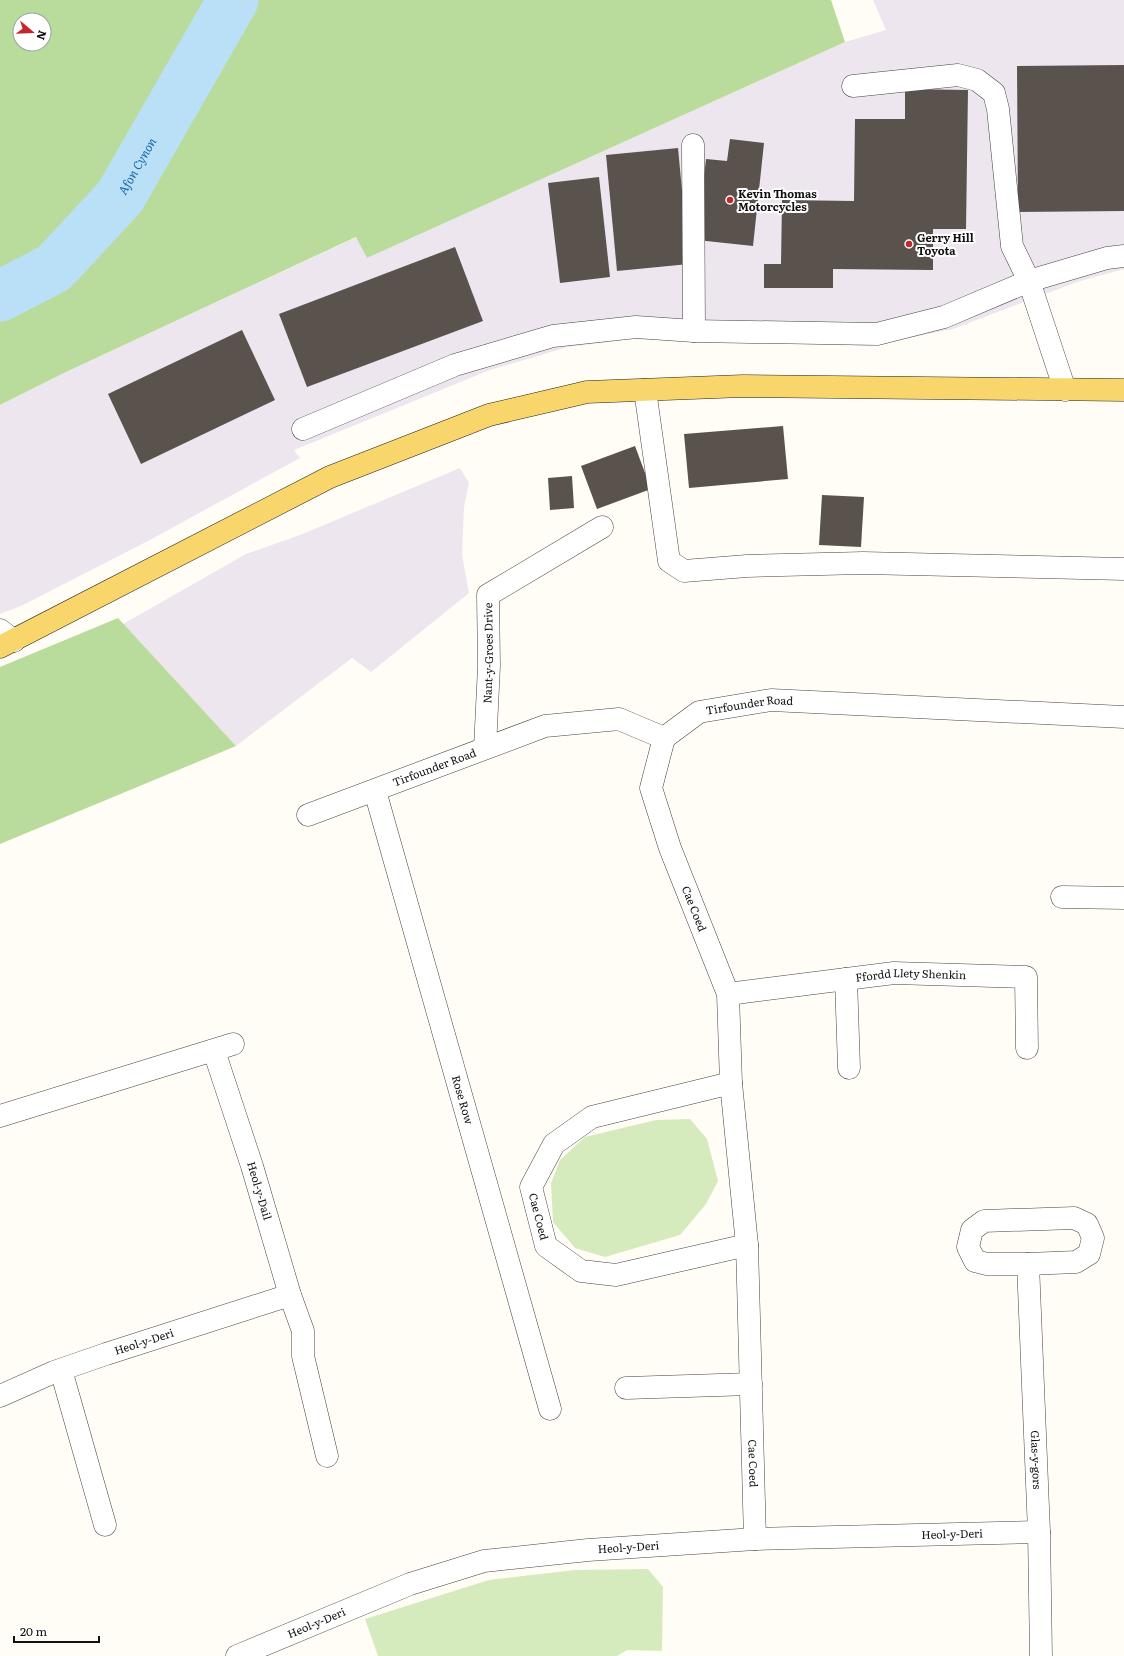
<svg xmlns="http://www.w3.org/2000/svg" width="1124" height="1656" viewBox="0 0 1124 1656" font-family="Literata,serif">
<rect width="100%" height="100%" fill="#fffdf5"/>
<g fill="#eee6ef">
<path d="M873 0H1124V269L1077 282 953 329 870 346 632 339 568 347 490 370 294 450 300 458 148 541 21 606 0 614V405L66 372 357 237 367 258 845 42 886 30Z"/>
<path d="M460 468 469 483 464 507 462 555 469 593 371 672 352 658 236 746 123 624 246 554 300 535Z"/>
</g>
<g fill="#d5ebbd">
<path d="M690 1119 707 1139 718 1181 706 1204 680 1235 605 1257 575 1248 553 1222 551 1183 560 1160 585 1137 656 1120Z"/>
<path d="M648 1569 663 1587 662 1651 627 1650 617 1656H378L365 1619 489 1580 575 1570Z"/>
</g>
<g fill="#b9dc9c" fill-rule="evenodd">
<path d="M0 0H831L845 42 367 258 356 237 66 372 0 405ZM20 20H44V44H20Z"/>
<path d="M118 618 236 746 0 844V667Z"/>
</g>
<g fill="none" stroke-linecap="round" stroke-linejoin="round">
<path stroke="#b9e0f7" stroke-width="51" id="s1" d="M0 296 54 268 120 197 233 0"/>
</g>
<g fill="#5a524d">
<path d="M1124 65V211L1018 212 1017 66Z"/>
<path d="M905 89 968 90 966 229H933V270L833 269V288H764V264H781L782 200 854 201 855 119H905Z"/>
<path d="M730 139 764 143 753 246 697 240 706 159 727 161Z"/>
<path d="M678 148 689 264 617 271 606 155Z"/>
<path d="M599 177 610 277 560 283 548 183Z"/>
<path d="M455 247 483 321 307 387 279 314Z"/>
<path d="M242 330 275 400 141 464 108 394Z"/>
<path d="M783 426 788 479 689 488 684 434Z"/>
<path d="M635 446 651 489 597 509 581 466Z"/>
<path d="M572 476 574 508 550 510 548 478Z"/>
<path d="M822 495 864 497 861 547 819 545Z"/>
</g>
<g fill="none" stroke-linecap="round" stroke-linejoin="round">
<defs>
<g id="minor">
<path d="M853 86 958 75 977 80 994 93 998 109 1012 246 1029 281 1065 390"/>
<path d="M693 145 694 331"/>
<path d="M645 390 669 561 684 571 747 566 863 563 1124 569"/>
<path d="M303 429 455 365 553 336 636 327 694 331 877 334 944 317 1029 281 1107 258 1124 256"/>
<path d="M0 630 14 641"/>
<path id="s2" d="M664 738 651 788 670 848 728 994 731 1083 747 1245 755 1539"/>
<path id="s3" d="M485 748 489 666 488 595 602 527"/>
<path id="s4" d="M375 791 550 1409"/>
<path id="s5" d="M308 815 545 726 619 719 664 738 699 712 771 700 1124 717"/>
<path d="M1062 897 1124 898"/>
<path d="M846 979 849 1068"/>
<path id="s6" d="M728 994 894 973 1026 977 1027 1048"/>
<path id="s7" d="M214 1051 252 1166 290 1295 303 1331V1356L327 1456"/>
<path id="s8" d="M731 1083 592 1117 554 1144 531 1187 546 1246 581 1271 616 1275 747 1245"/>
<path d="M0 1116 233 1044"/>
<path d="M1074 1218 1087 1224 1093 1238 1089 1254 1076 1262 1028 1264H987L975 1261 968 1247 972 1230 984 1221Z"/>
<path id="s9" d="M1028 1264 1039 1532 1041 1656"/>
<path d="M61 1370 105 1525"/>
<path d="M626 1388 751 1384"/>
<path id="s10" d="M0 1396 54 1372 106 1354 290 1295"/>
<path id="s11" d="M237 1656 410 1584 484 1561 588 1550 755 1539 1039 1532"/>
</g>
<path id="major" d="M0 647 330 477 489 415 587 392 743 386 1124 390"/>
</defs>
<use href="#minor" stroke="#444" stroke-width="23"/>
<use href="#major" stroke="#222" stroke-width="23"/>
<use href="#minor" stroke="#fff" stroke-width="22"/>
<use href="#major" stroke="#f9d66b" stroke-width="22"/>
</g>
<g fill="#c4262e" stroke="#fff" stroke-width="1.5">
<circle cx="730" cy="200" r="4"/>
<circle cx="909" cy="244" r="4"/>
</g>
<g text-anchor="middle" stroke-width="4" stroke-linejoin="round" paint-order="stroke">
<g font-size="11" font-weight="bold" fill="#111" stroke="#fff" text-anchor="start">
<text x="738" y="198">Kevin Thomas<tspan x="738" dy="13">Motorcycles</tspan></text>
<text x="917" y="242">Gerry Hill<tspan x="917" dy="13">Toyota</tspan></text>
</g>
<g font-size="11" fill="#111" stroke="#fff">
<text dy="4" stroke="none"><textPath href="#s3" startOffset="95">Nant-y-Groes Drive</textPath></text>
<text dy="4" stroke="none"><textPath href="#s5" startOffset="471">Tirfounder Road</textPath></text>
<text dy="4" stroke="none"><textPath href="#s5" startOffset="135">Tirfounder Road</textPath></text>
<text dy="4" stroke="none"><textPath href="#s2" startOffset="180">Cae Coed</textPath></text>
<text dy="4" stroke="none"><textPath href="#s6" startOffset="184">Ffordd Llety Shenkin</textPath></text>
<text dy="4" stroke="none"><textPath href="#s4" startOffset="321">Rose Row</textPath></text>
<text dy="4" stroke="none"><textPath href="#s7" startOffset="147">Heol-y-Dail</textPath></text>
<text dy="4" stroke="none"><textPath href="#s8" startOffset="269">Cae Coed</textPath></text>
<text dy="4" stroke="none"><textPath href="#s10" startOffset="154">Heol-y-Deri</textPath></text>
<text dy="4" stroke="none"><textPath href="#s9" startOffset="196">Glas-y-gors</textPath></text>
<text dy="4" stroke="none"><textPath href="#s2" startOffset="742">Cae Coed</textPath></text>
<text dy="4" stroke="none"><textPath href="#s11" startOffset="734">Heol-y-Deri</textPath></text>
<text dy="4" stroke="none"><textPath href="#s11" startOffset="410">Heol-y-Deri</textPath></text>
<text dy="4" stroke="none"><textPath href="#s11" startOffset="86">Heol-y-Deri</textPath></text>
</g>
<g font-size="12" font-style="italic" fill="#1768a6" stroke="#fff">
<text dy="4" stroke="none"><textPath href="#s1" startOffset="193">Afon Cynon</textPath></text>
</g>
</g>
<g transform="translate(32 32) rotate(109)"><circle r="19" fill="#ffffff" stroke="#a0a0a0"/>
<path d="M0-3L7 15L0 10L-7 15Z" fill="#c4262e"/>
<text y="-6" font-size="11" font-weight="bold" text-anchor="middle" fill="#111111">N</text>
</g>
<path d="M14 1636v6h85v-6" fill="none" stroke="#111111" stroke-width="2"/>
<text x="20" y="1636" font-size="12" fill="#111111" stroke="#ffffff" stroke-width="3" paint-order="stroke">20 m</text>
</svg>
